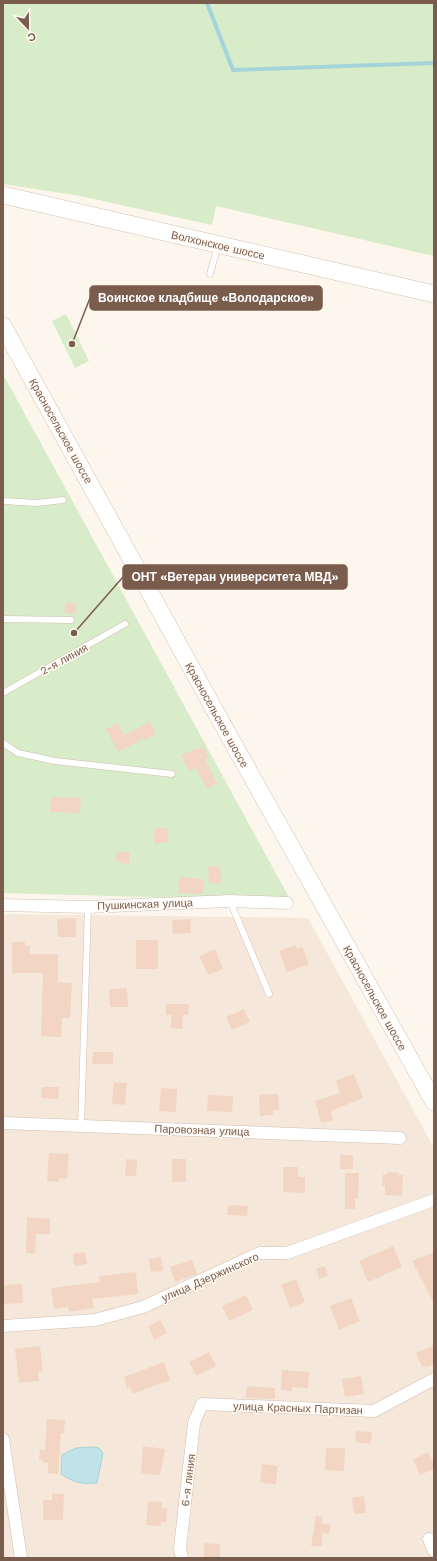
<svg xmlns="http://www.w3.org/2000/svg" width="437" height="1561" viewBox="0 0 437 1561" font-family="'Work Sans',sans-serif">
<rect width="100%" height="100%" fill="#fdf6ec"/>
<path fill="#f5e8da" d="M3 914 308 918 434 1148V1558H3Z"/>
<g fill="#d8ecc9">
<path d="M3 3H434V256L216 206 212 225 80 196 3 184Z"/>
<path d="M66 314 89 361 75 368 52 321Z"/>
<path d="M3 374 291 901 3 893Z"/>
</g>
<path fill="#bfe3e8" stroke="#a5d3da" d="M93 1447 99 1448 103 1453 97 1483C81 1484 75 1483 61 1474L62 1455 76 1448Z"/>
<g fill="none" stroke-linecap="round" stroke-linejoin="round">
<path stroke="#a5d3da" stroke-width="4" d="M207 3 233 70 434 63"/>
</g>
<g fill="#f3d5c3">
<path d="M66 603 76 604 75 614 64 612Z"/>
<path d="M150 722 156 734 143 741V739L118 752 106 729 118 723 124 735Z"/>
<path d="M204 747 209 757 205 759 217 783 207 789 196 768 189 771 181 755 197 748 198 749Z"/>
<path d="M51 797 81 798 80 813 50 812Z"/>
<path d="M168 828V843H154V829Z"/>
<path d="M117 851 130 853 129 864 116 862Z"/>
<path d="M220 866 221 883 209 884 208 867Z"/>
<path d="M179 877 204 879 203 894 178 893Z"/>
<path d="M76 918V937H58L57 919Z"/>
<path d="M190 919 191 933 173 934 172 920Z"/>
<rect x="136" y="940" width="22" height="29"/>
<path d="M12 942H25V946H30V954H58V982L72 983 70 1018H62L61 1037 41 1036 43 973H12Z"/>
<path d="M295 945 297 949 302 947 309 964 287 972 279 951Z"/>
<path d="M215 949 223 969 208 975 199 956Z"/>
<path d="M127 988 128 1007H110L109 989Z"/>
<path d="M166 1004H189L188 1015H183L182 1029 171 1028V1015H166Z"/>
<path d="M244 1009 250 1022 232 1030 226 1017Z"/>
<path d="M93 1052H113V1064H92Z"/>
<path d="M354 1074 363 1098 331 1111 333 1120 321 1123 315 1101 340 1093 336 1081Z"/>
<path d="M114 1082 127 1083 125 1105 112 1104Z"/>
<path d="M42 1087H59L58 1099 41 1098Z"/>
<path d="M161 1088 177 1089 176 1112 159 1111Z"/>
<path d="M278 1094 279 1110H273V1115L260 1116 259 1095Z"/>
<path d="M208 1095 233 1096 232 1112 207 1111Z"/>
<path d="M49 1153 69 1154 67 1179 59 1178V1182L47 1181Z"/>
<rect x="340" y="1155" width="13" height="14"/>
<path d="M126 1159 137 1160 136 1176H125Z"/>
<rect x="172" y="1159" width="14" height="23"/>
<path d="M283 1167H298V1177H305V1193L283 1192Z"/>
<path d="M387 1172 399 1173V1175H403L402 1196 385 1195V1186H382L383 1174 387 1175Z"/>
<path d="M345 1173H359L358 1199H355V1209H345Z"/>
<path d="M228 1205 248 1206 247 1216 227 1215Z"/>
<path d="M27 1217 50 1219V1234H36L35 1253H26Z"/>
<path d="M393 1246 402 1267 368 1282 359 1261Z"/>
<path d="M85 1252 87 1264 74 1266 73 1254Z"/>
<path d="M434 1252V1304L412 1261Z"/>
<path d="M161 1257 163 1271 151 1272 149 1259Z"/>
<path d="M192 1260 197 1274 175 1282 170 1267Z"/>
<path d="M325 1266 328 1276 319 1279 316 1269Z"/>
<path d="M136 1272 138 1294 92 1299 94 1308 69 1312 68 1307 54 1309 51 1288 100 1282 99 1276Z"/>
<path d="M296 1279 305 1302 290 1308 281 1285Z"/>
<path d="M22 1284 23 1303 3 1304V1285Z"/>
<path d="M246 1295 253 1310 229 1321 222 1306Z"/>
<path d="M351 1298 360 1321 339 1330 330 1306Z"/>
<path d="M160 1320 167 1333 154 1340 148 1326Z"/>
<path d="M434 1345V1364L427 1367 426 1366 422 1367 416 1353Z"/>
<path d="M40 1346 43 1371 38 1372 39 1381 19 1383 15 1349Z"/>
<path d="M209 1352 216 1366 196 1376 189 1362Z"/>
<path d="M164 1362 170 1380 133 1394 130 1387 127 1388 124 1377Z"/>
<path d="M282 1370 309 1372 308 1388 292 1387V1391L281 1390Z"/>
<path d="M361 1376 364 1394 345 1397 342 1379Z"/>
<path d="M247 1386 275 1388V1399L246 1398Z"/>
<path d="M47 1419 65 1420 64 1433H61L58 1474 48 1473V1463L42 1462V1460H39L40 1450H45Z"/>
<path d="M356 1431 372 1432 371 1444 355 1442Z"/>
<path d="M143 1446 165 1449 160 1475 141 1473Z"/>
<path d="M326 1448H345L344 1471 325 1470Z"/>
<path d="M428 1452 434 1464V1469L420 1475 413 1460Z"/>
<path d="M262 1464 278 1466 276 1484 260 1483Z"/>
<path d="M52 1493 64 1494 63 1520H43V1500H52Z"/>
<path d="M364 1496 366 1513 354 1514 352 1498Z"/>
<path d="M148 1501 162 1502V1508L167 1509 166 1522H161L160 1526 146 1525Z"/>
<path d="M316 1516 322 1517V1523L331 1525 329 1534 322 1533V1546H311Z"/>
<path d="M204 1543 220 1544V1558H204Z"/>
</g>
<g fill="none" stroke-linecap="round" stroke-linejoin="round">
<defs>
<g id="service">
<path d="M210 274 218 245"/>
<path d="M3 501 37 503 63 500"/>
<path d="M3 619 71 620"/>
<path d="M3 693 125 624"/>
<path d="M3 743 18 753 55 761 172 774"/>
<path d="M230 901 269 994"/>
<path d="M81 1126 88 907"/>
</g>
<g id="minor">
<path d="M3 905 88 907 230 901 287 903"/>
<path d="M3 1123 400 1138"/>
<path d="M3 1326 95 1320 143 1307 260 1253H287L434 1200"/>
<path d="M3 1439 21 1558"/>
<path d="M429 1539 434 1551"/>
<path d="M182 1558 180 1548 194 1423 202 1404 374 1411 434 1379"/>
</g>
<g id="secondary">
<path d="M3 195 434 294"/>
<path d="M3 326 224 727 434 1102"/>
</g>
</defs>
<use href="#service" stroke="#d1beb0" stroke-width="7"/>
<use href="#minor" stroke="#d1beb0" stroke-width="13"/>
<use href="#secondary" stroke="#d6c0b0" stroke-width="18"/>
<use href="#service" stroke="#fff" stroke-width="6"/>
<use href="#minor" stroke="#fff" stroke-width="12"/>
<use href="#secondary" stroke="#fff" stroke-width="17"/>
</g>
<g text-anchor="middle" stroke-width="3" stroke-linejoin="round" paint-order="stroke">
<g font-size="11" fill="#7a5c4d" stroke="#fffaf3">
<text transform="translate(218 245) rotate(13)" y="4">Волхонское шоссе</text>
<text transform="translate(61 431) rotate(61)" y="4">Красносельское шоссе</text>
<text transform="translate(64 659) rotate(-29)" y="4">2-я линия</text>
<text transform="translate(217 715) rotate(61)" y="4">Красносельское шоссе</text>
<text transform="translate(145 904) rotate(-2)" y="4">Пушкинская улица</text>
<text transform="translate(375 998) rotate(61)" y="4">Красносельское шоссе</text>
<text transform="translate(202 1130) rotate(2)" y="4">Паровозная улица</text>
<text transform="translate(210 1277) rotate(-24)" y="4">улица Дзержинского</text>
<text transform="translate(298 1408) rotate(2)" y="4">улица Красных Партизан</text>
<text transform="translate(188 1480) rotate(-83)" y="4">6-я линия</text>
</g>
</g>
<path fill="none" stroke="#7a5c4d" stroke-width="1.5" d="M72 344L90 298M74 633L123 577"/>
<g fill="#7a5c4d" stroke="#fffaf3" stroke-width="1.5">
<circle cx="72" cy="344" r="4"/>
<circle cx="74" cy="633" r="4"/>
</g>
<g fill="#7a5c4d" stroke="#7a5c4d" stroke-width="1.5">
<rect x="90" y="286" width="232" height="24" rx="4"/>
<rect x="123" y="565" width="224" height="24" rx="4"/>
</g>
<g font-size="12" text-anchor="middle" font-weight="bold" fill="#fff">
<text x="206" y="302">Воинское кладбище «Володарское»</text>
<text x="235" y="581">ОНТ «Ветеран университета МВД»</text>
</g>
<rect width="437" height="1561" fill="none" stroke="#7a5c4d" stroke-width="8"/>
<g transform="translate(28 28) rotate(158)" stroke="#fffaf3" stroke-width="3" paint-order="stroke">
<path d="M0-3L7 15L0 10L-7 15Z" fill="#7a5c4d"/>
<text y="-6" font-size="11" font-weight="bold" text-anchor="middle" fill="#7a5c4d">С</text>
</g>
</svg>
